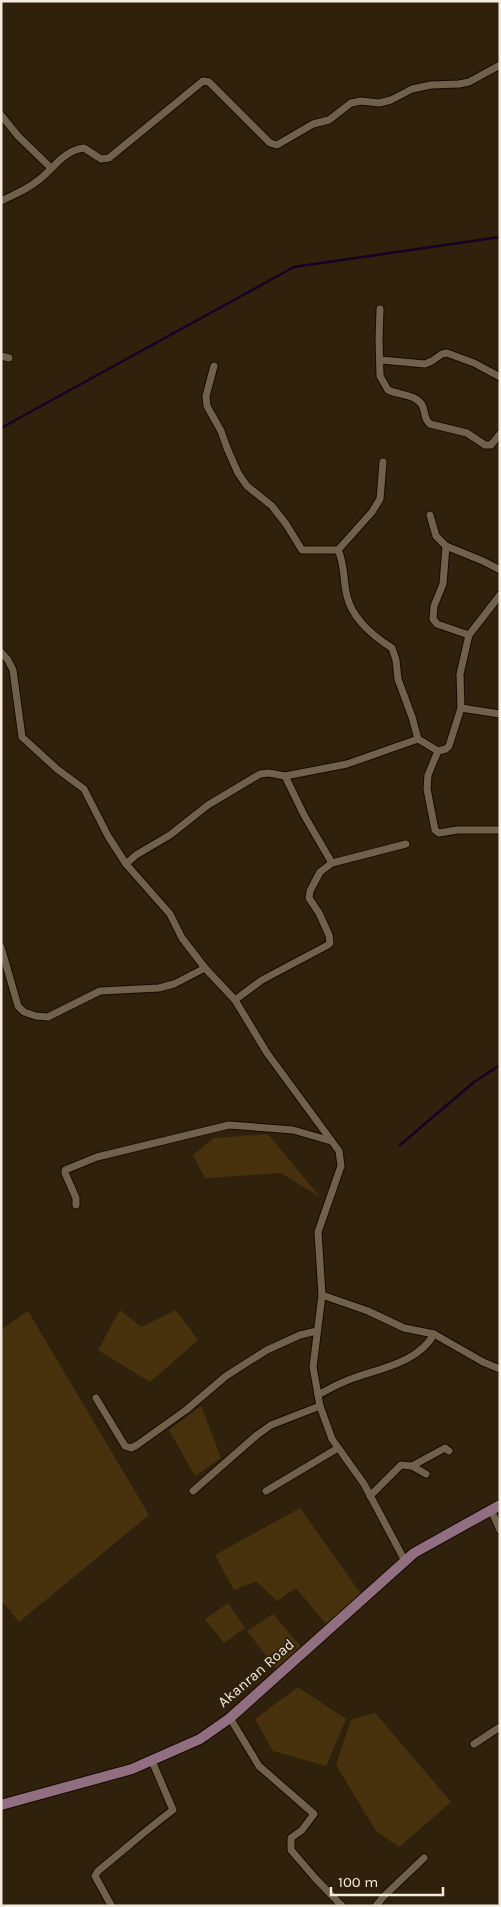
<svg xmlns="http://www.w3.org/2000/svg" width="501" height="1907" viewBox="0 0 501 1907" font-family="Karla,sans-serif">
<rect width="100%" height="100%" fill="#2f210b"/>
<g fill="#48320e">
<path d="M268 1134 320 1197 281 1173 205 1178 193 1155 214 1138Z"/>
<path d="M120 1310 141 1327 176 1310 198 1340 150 1382 98 1350Z"/>
<path d="M28 1311 149 1515 19 1622 1 1600V1330Z"/>
<path d="M201 1406 221 1458 195 1476 169 1430Z"/>
<path d="M300 1508 361 1594 326 1624 296 1588 277 1601 256 1581 234 1590 215 1555Z"/>
<path d="M228 1603 245 1628 224 1643 205 1619Z"/>
<path d="M273 1614 301 1647 276 1668 247 1631Z"/>
<path d="M298 1687 346 1719 326 1766 273 1751 255 1719Z"/>
<path d="M375 1713 451 1802 399 1847 376 1831 336 1765 351 1720Z"/>
</g>
<g fill="none" stroke-linecap="round" stroke-linejoin="round">
<g stroke="#1a0026" stroke-width="2.5">
<path d="M1 428 294 267 500 237"/>
<path d="M400 1145 474 1082 500 1065"/>
</g>
<defs>
<g id="minor">
<path d="M1 115 18 136 51 168"/>
<path d="M1 201C13 195 26 190 36 182 52 171 63 150 84 148L101 159 109 158 203 81 209 82 270 143 277 145 313 124 329 120 351 103 361 101 379 103 391 100 412 89 431 85 459 84 469 82 500 65"/>
<path d="M380 309 379 339 380 376 388 390C398 395 416 394 422 405 426 412 423 418 430 424L467 433 485 445H491L500 434"/>
<path d="M1 356 9 358"/>
<path d="M381 360 425 364 432 361 442 354 447 353 474 363 500 377"/>
<path d="M214 366 206 396 207 406 221 431 227 448 238 473 247 486 272 506 286 524 302 550H338C345 564 343 581 347 596 352 618 373 636 392 648L396 660 398 679 412 717 418 739"/>
<path d="M430 515 436 536 446 546 483 561 500 570"/>
<path d="M446 546 443 584 434 606 433 619 437 624 469 635"/>
<path d="M338 550 372 512 380 499 383 462"/>
<path d="M1 652 8 660 13 670 22 737 57 769 84 789 108 836 126 864 170 914 182 938 205 968 235 1000 267 1053 339 1151 341 1166 318 1232 322 1295 313 1367 320 1406 332 1439 364 1484 405 1561"/>
<path d="M461 708 460 674 469 635 500 595"/>
<path d="M438 751 428 775 427 789 435 830 439 833 457 830H500"/>
<path d="M285 776 304 815 332 863"/>
<path d="M126 864 136 855 170 835 208 805 260 774 269 773 285 776 347 764 418 739 438 751 446 749 449 746 461 708 500 714"/>
<path d="M1 947 18 1006 24 1012 36 1016 48 1017 100 991 159 988 174 984 205 968"/>
<path d="M235 1000 262 980 328 945 330 943 329 935 319 913 309 898 310 891 320 872 332 863 406 844"/>
<path d="M76 1205V1198L65 1173V1170L97 1157 229 1125 293 1130 331 1141"/>
<path d="M434 1334 483 1362 500 1369"/>
<path d="M318 1395C327 1390 336 1385 346 1381 375 1369 418 1364 434 1334L404 1328 368 1311 322 1295"/>
<path d="M96 1398 125 1446 131 1448 137 1445 186 1410 226 1376 267 1350 300 1335 317 1331"/>
<path d="M412 1466 445 1448 449 1451"/>
<path d="M193 1491 257 1435 271 1425 320 1406"/>
<path d="M266 1491 338 1448"/>
<path d="M370 1496 401 1465 412 1466 426 1474"/>
<path d="M491 1510 500 1530"/>
<path d="M230 1718 259 1766 314 1814 302 1830 291 1838V1850L315 1878 342 1906"/>
<path d="M474 1744 500 1727"/>
<path d="M111 1905 95 1876 98 1871C123 1851 147 1829 173 1810L152 1761"/>
<path d="M376 1906 383 1897 424 1858"/>
</g>
<path id="secondary" d="M1 1805 132 1769 200 1739 230 1718 414 1553 500 1505"/>
</defs>
<use href="#minor" stroke="#170a00" stroke-width="9"/>
<use href="#secondary" stroke="#170a00" stroke-width="12"/>
<use href="#minor" stroke="#72614a" stroke-width="7"/>
<use href="#secondary" stroke="#926f80" stroke-width="10"/>
</g>
<g text-anchor="middle" stroke-width="4" stroke-linejoin="round" paint-order="stroke">
<g font-size="15" fill="#f4eadd" stroke="#2f210b">
<text transform="translate(256 1673) rotate(-41)" y="5">Akanran Road</text>
</g>
</g>
<rect width="501" height="1907" fill="none" stroke="#f4eadd" stroke-width="5"/>
<path d="M331 1887v8h112v-8" fill="none" stroke="#f4eadd" stroke-width="2.5"/>
<text x="338" y="1887" font-size="15" fill="#f4eadd" stroke="#2f210b" stroke-width="4" paint-order="stroke">100 m</text>
</svg>
